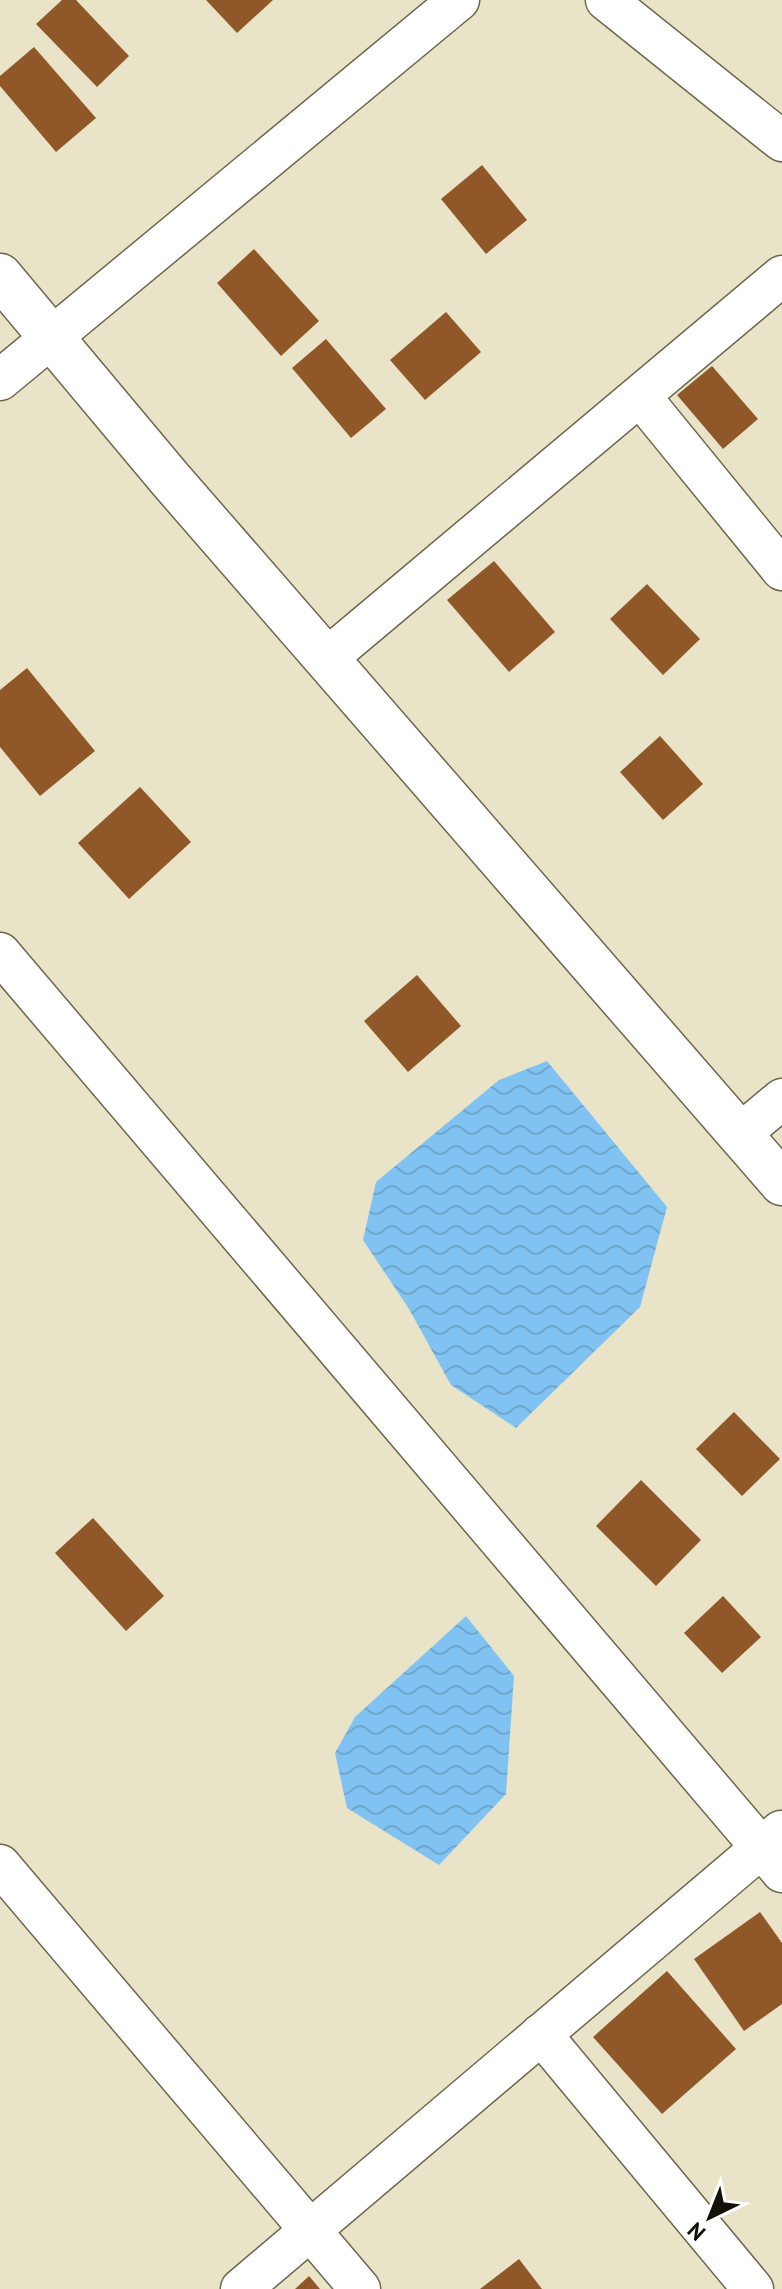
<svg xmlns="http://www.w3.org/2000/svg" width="782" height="2289" viewBox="0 0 782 2289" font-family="'PT Sans',sans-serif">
<defs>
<pattern id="water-waves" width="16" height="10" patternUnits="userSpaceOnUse" patternTransform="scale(2)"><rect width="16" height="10" fill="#80c3f2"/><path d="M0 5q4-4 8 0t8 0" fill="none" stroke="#6ea6ce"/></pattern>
</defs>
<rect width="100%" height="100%" fill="#e9e3c7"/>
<g fill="url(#water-waves)">
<path d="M547 1061 667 1207 640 1307 516 1428 451 1385 409 1309 363 1240 376 1182 499 1080Z"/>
<path d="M466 1616 514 1676 506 1794 439 1865 347 1808 335 1753 355 1717Z"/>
</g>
<g fill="#905829">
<path d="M62 0H76L129 56 97 87 36 24Z"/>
<path d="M206 0H273L237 33Z"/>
<path d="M34 47 96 118 56 152 0 86V76Z"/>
<path d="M482 165 527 220 486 254 441 199Z"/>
<path d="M254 249 319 321 281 356 217 283Z"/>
<path d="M446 312 481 352 425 400 390 360Z"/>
<path d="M326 339 386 409 351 438 292 368Z"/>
<path d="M712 366 758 419 723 449 677 395Z"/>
<path d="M494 561 555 632 509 672 447 600Z"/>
<path d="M647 584 700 639 663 675 610 619Z"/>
<path d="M27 668 95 751 40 796 0 747V690Z"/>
<path d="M660 736 703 784 663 820 620 772Z"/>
<path d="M140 787 191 842 129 899 78 843Z"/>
<path d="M417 975 461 1026 408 1072 364 1021Z"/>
<path d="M734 1412 780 1459 742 1496 696 1449Z"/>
<path d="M641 1480 701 1540 656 1586 596 1526Z"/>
<path d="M93 1518 164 1596 126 1631 55 1553Z"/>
<path d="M723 1596 761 1637 722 1673 684 1633Z"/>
<path d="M760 1912 782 1943V2004L744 2031 694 1959Z"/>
<path d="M667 1971 736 2049 662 2114 593 2037Z"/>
<path d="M519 2259 542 2289H480Z"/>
<path d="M309 2276 320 2289H295Z"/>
</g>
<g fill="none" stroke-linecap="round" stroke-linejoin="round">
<defs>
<g id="minor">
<path d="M606 0 782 141"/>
<path d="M0 380 459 0"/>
<path d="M640 396 782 570"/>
<path d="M326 659 782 276"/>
<path d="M0 953 782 1872"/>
<path d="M740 1134 782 1099"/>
<path d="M0 1865 360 2289"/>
<path d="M541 2034 753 2289"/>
<path d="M241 2289 781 1831"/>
</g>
<path id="tertiary" d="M0 276 170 479 782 1183"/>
</defs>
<use href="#minor" stroke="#6c674e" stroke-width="43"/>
<use href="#tertiary" stroke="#6c674e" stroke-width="47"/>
<use href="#minor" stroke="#fff" stroke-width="40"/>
<use href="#tertiary" stroke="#fff" stroke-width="44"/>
</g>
<g transform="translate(710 2217) rotate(223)" stroke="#ffffff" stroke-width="6" paint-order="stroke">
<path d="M0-6L14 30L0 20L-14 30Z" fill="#131108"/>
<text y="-12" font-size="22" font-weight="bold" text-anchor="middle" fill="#131108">N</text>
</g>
</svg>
